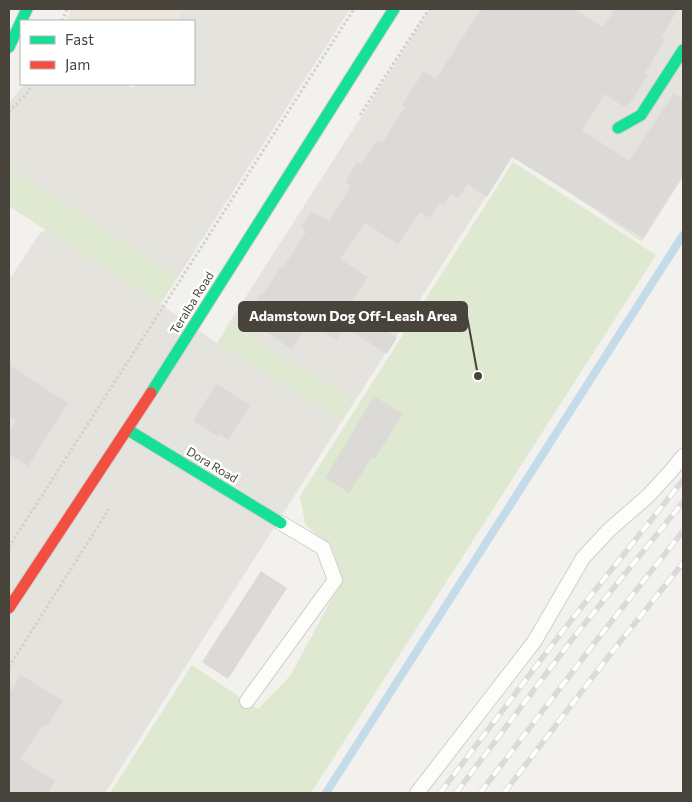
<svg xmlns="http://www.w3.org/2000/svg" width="692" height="802" viewBox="0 0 692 802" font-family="Commissioner,sans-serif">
<rect width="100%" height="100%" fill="#f2f1ee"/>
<g fill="#e5e3dd">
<path d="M184 9H350L178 277 9 168V103L24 84H124L133 88 137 84H194V21H176Z"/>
<path d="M430 9H683V177L642 242 513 154 355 401 229 323Z"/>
<path d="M46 230 160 304 217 343 342 421 105 793H9V276L11 277 40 233Z"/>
</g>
<path fill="#ece6dd" d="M71 9H184L176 21H66Z"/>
<g fill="#dfe9d1">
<path d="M513 162 656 255 311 793H110L192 665 258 709 290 676 341 582 334 552 305 524 300 496Z"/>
<path d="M9 168 178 277 160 304 9 206Z"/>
<path d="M229 323 355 401 342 421 217 343Z"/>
</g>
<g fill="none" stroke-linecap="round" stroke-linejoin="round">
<path stroke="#c4dbea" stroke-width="8" d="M326 793 683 235"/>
</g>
<g fill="#dcdad7">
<path d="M481 9H574L603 27 615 9H678L661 38 665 40 645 73 648 75 630 103 624 107 605 94 582 130 629 161 674 93 683 99V175L643 238 512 157 487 197 468 184 458 198 451 194 444 205 440 203 430 218 421 212 419 213 398 244 365 223 340 259 368 277 348 307 397 338 387 354 345 327 337 340 310 323 291 349 244 316 261 294 262 295 281 267 283 268 306 232 301 227 311 212 329 221 351 186 345 182 357 162 361 164 377 140 382 143 405 107 402 105 424 71 436 79Z"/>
<path d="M9 365 68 403 28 466 9 454V432L16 421 9 416Z"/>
<path d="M216 384 250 405 228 440 219 434 218 436 193 421Z"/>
<path d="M374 396 403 414 375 458 372 457 349 493 325 478Z"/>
<path d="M261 571 287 588 228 679 202 662Z"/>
<path d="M21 675 63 701 46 727 43 725 20 759 55 781 48 793H9V694Z"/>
</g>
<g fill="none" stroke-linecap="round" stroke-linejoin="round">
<defs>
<g id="lane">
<path d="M247 701 335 580 323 548 281 523"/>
<path d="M417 793 534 642 583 558 609 530 648 496 671 471 683 456"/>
</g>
<g id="fast">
<path d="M9 47 27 9"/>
<path d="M618 128 641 115 683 50"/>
<path d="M151 393 394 9"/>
<path d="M128 430 281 523"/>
</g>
<path id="jam" d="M9 608 151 393"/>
</defs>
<use href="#lane" stroke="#d0cfcc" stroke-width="16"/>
<use href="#fast" stroke="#d0cec6" stroke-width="13"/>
<use href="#jam" stroke="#d0cec6" stroke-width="13"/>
<g stroke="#d2d1cc" stroke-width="3" stroke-dasharray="2.5 2.5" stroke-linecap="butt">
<path d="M62 21 67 9"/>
<path d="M9 112 28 92 32 84"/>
<path d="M360 115 429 9"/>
<path d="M9 547 354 9"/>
<path d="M9 667 109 509"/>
</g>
<use href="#lane" stroke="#fdfdfc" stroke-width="14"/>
<use href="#fast" stroke="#16e098" stroke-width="11"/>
<use href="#jam" stroke="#f24e42" stroke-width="11"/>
<defs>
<g id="rail">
<path d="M440 793 565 628 683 480"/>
<path d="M456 793 574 637 683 502"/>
<path d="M480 793 596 641 683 531"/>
<path d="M504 793 612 652 683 563"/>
</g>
</defs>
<use href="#rail" stroke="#dadada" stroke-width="5.5"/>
<use href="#rail" stroke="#fff" stroke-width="4" stroke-dasharray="11" stroke-linecap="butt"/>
</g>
<g text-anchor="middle" stroke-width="5" stroke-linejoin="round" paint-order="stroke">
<g font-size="12" fill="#48433b" stroke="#fff">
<text transform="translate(192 303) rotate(-58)" y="4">Teralba Road</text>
<text transform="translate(212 465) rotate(31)" y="4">Dora Road</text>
</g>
</g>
<path fill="none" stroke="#48433b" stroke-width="2" d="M478 376L467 316"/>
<circle fill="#48433b" stroke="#fff" stroke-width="2" cx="478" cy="376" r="5"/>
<rect fill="#48433b" stroke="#48433b" stroke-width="2" x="239" y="302" width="228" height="29" rx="5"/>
<g font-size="14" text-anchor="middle" font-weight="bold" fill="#fff">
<text x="353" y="321">Adamstown Dog Off-Leash Area</text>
</g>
<rect width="692" height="802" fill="none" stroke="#48433b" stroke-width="20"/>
<rect x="20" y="20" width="175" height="65" fill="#ffffff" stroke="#b6b4b1"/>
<rect x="30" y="36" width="25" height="8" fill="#16e098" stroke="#b6b4b1"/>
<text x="65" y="45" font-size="15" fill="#48433b">Fast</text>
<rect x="30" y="61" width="25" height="8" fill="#f24e42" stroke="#b6b4b1"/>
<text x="65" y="70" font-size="15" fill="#48433b">Jam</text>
</svg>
